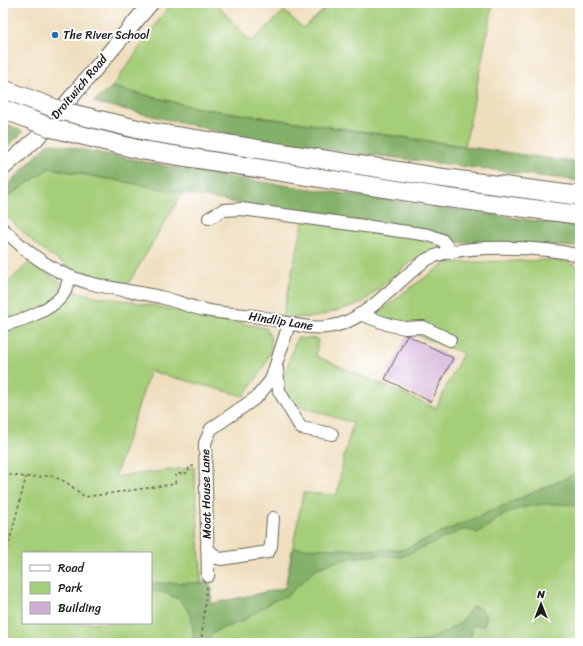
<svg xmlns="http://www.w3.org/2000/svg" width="583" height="646" viewBox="0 0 583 646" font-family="Sriracha,sans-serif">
<rect width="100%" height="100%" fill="#fff"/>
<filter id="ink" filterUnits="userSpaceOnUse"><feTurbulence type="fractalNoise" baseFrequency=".025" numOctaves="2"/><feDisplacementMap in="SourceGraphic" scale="8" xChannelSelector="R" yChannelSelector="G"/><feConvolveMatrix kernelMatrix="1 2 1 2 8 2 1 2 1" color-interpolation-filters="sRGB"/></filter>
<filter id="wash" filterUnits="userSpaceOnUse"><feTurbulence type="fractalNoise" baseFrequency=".012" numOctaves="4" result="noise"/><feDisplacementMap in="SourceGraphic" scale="16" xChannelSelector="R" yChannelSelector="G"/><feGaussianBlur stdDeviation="0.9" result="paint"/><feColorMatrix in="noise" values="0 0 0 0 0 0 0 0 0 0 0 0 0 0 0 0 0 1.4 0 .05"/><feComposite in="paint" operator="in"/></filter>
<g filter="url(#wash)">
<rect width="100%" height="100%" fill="#efdebd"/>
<g fill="#a5ce79" stroke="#60754a" fill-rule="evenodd">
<path d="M171 3H216L251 42 284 11 303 28 332 3H493L465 146 198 108 112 87Z"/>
<path d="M49 168 183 192 128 284 75 271 41 249 3 213V203L9 196Z"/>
<path d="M305 214 447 242 407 265 362 303 316 317 282 318Z"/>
<path d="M548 260 567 262 580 268V643H3V287L30 262 72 290 94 296 129 301 266 328C282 349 256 378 244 396L150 371 115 477 194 467 202 589 211 604 285 588 303 493 337 495 344 456 353 423 290 403 282 381 297 338 318 339 316 356 436 408 463 353 373 318 407 290 446 263ZM23 553H151V623H23Z"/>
</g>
<g fill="#84b169" stroke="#506642">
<path d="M112 87 198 108 580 163V181L255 140 93 102Z"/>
<path d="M3 122 23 132 3 151Z"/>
<path d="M49 143 212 175 580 227V247L447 242 49 168 9 196 3 193V190Z"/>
<path d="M580 472V506C554 502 525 503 502 516 493 521 486 529 477 533L471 530H462L401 557 380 555 357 557 334 562 317 568 288 595 273 601 243 621 218 630 210 636 208 643H193C196 613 182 592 151 591V583H209L212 590 211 604 285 588 293 548 402 550Z"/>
<path d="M473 606 481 609 487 617 484 626 473 625 470 643H404L423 642 446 632 461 622Z"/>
</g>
<g id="blocks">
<path fill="#d0acd6" d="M407 335 453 358 431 402 385 379Z"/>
</g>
</g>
<g filter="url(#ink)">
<use href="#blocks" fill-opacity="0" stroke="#666054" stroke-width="1"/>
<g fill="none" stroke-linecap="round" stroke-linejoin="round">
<defs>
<g id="minor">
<path d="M209 218 223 210 242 209 429 235 442 240 452 252"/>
<path d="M3 229C21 246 38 261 60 272 92 288 126 289 160 297 175 300 189 307 205 310 223 314 242 314 261 317 287 322 313 333 341 324 371 314 398 281 423 262 451 242 547 246 580 256"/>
<path d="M360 314 390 325 405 328 423 327 450 340"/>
<path d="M3 325C21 321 56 309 65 291 67 287 68 281 70 277"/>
<path d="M277 369 279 391 301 428 332 434"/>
<path d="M207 548 217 558 221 559 268 552 271 546 273 518"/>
<path d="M208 576 205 443 211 429 257 397 271 380 289 324"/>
</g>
<path id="major" d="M3 168 36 139 151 3"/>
<g id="highway">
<path d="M150 132 436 177 580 196"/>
<path d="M141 150 448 198 580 215"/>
</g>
</defs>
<use href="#minor" stroke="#666054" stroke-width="14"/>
<use href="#major" stroke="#666054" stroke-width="17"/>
<use href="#highway" stroke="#666054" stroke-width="20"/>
<g stroke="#666054" stroke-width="1.5" stroke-dasharray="3 3" stroke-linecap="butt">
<path d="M3 474 26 477 52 476 66 482 85 497 175 484 176 474 188 473 189 467 194 466"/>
<path d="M3 566 26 477"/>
<path d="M201 643 207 586"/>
</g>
<use href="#minor" stroke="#fff" stroke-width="12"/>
<use href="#major" stroke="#fff" stroke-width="15"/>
<use href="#highway" stroke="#fff" stroke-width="18"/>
<defs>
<g id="highway-bridge">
<path d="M3 89 62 111 150 132"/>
<path d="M3 109 52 128 141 150"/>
</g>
</defs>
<use href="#highway-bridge" stroke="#666054" stroke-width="20" stroke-linecap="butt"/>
<use href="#highway-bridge" stroke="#fff" stroke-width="18"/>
</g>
</g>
<circle fill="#1f6fb2" stroke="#fff" stroke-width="1.5" cx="55" cy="35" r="4"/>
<g text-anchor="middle" stroke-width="4" stroke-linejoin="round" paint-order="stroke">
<g font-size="12" fill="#1c1c1c" stroke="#fff" text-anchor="start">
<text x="63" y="39">The River School</text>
</g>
<g font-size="12" fill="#1c1c1c" stroke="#fff">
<text transform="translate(79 87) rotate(-50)" y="4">Droitwich Road</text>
<text transform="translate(281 321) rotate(9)" y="4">Hindlip Lane</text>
<text transform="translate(206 494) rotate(-91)" y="4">Moat House Lane</text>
</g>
</g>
<rect width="583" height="646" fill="none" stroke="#fff" stroke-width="16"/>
<rect x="22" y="552" width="130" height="72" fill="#ffffff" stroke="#a4a4a4"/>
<rect x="30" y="565" width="20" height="6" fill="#ffffff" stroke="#a4a4a4"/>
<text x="58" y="572" font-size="12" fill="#1c1c1c">Road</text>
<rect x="30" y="582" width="20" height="12" fill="#a5ce79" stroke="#a4a4a4"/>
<text x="58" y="592" font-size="12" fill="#1c1c1c">Park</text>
<rect x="30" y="602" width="20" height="12" fill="#d0acd6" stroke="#a4a4a4"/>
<text x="58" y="612" font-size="12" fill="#1c1c1c">Building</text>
<g transform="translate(541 604)" stroke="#ffffff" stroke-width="3" paint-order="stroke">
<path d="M0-3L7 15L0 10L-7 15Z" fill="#1c1c1c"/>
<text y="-6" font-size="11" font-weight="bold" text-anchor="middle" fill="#1c1c1c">N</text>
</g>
</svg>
